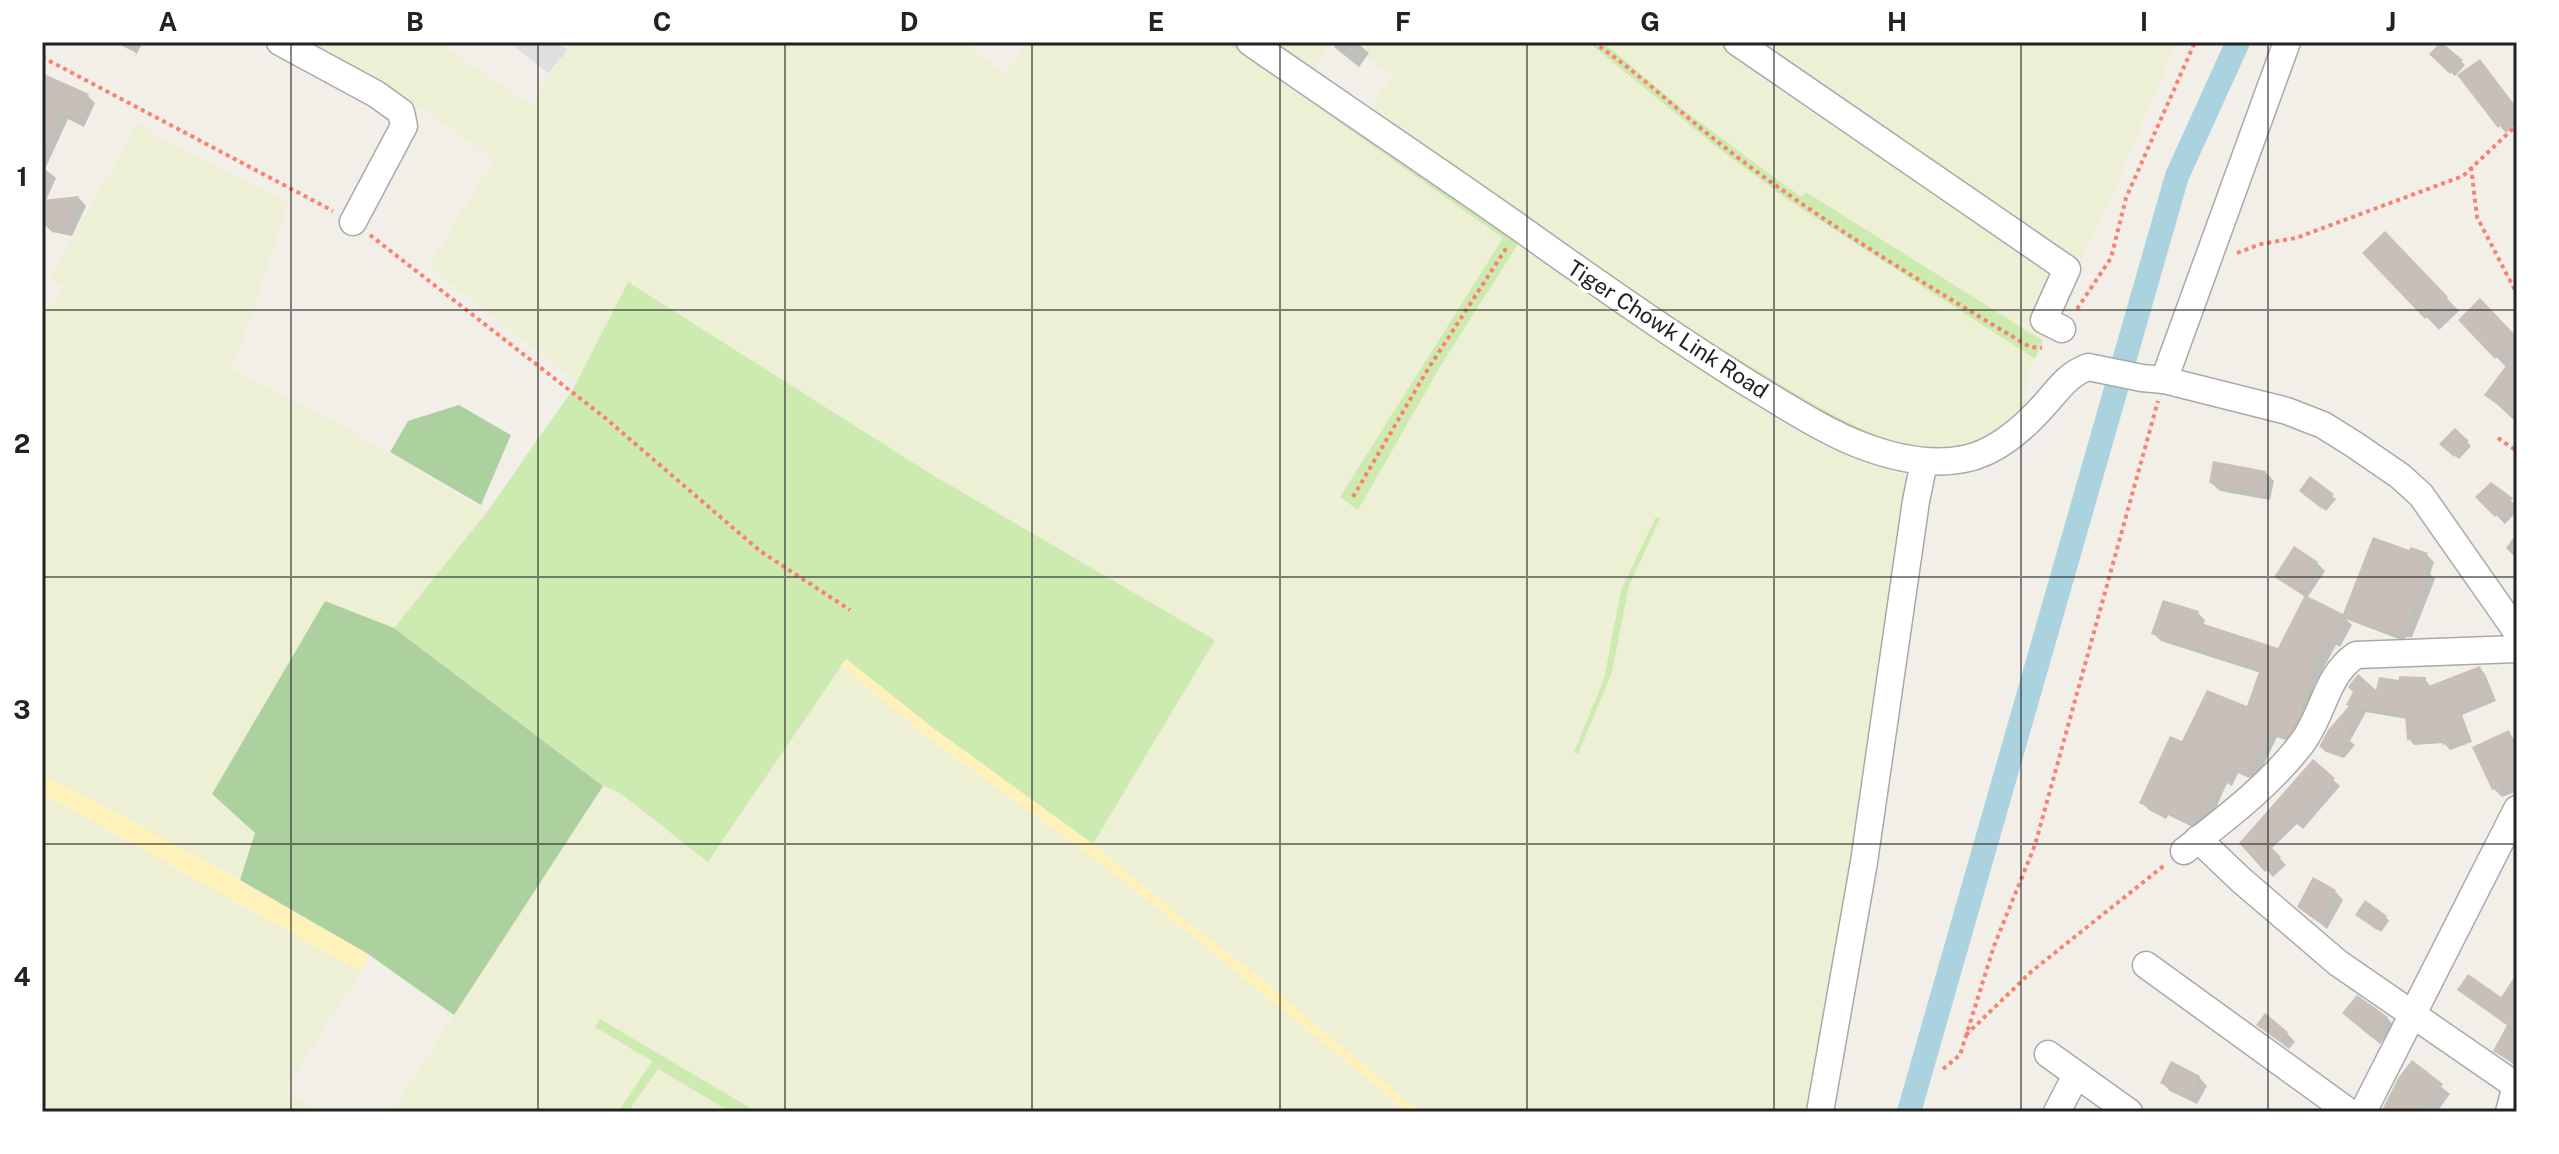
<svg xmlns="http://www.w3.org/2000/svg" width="2559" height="1154" viewBox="0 0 2559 1154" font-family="'Public Sans',sans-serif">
<rect width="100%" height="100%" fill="#f2efe9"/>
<path fill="#e0dfdf" d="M509 42H557L568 50 548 73Z"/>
<g fill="#eef0d5" fill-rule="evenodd">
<path d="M300 42H436L531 105 573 42H822L830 48 834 42H963L1006 74 1026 42H1226L1503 238 1340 497 1358 510 1440 366 1518 244 1773 417 1819 443 1864 463 1913 478 1881 702 1810 1112H1420L1253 972 1178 915 1093 844 1215 640 931 474 627 283 577 382 428 267 494 159 426 111ZM1656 517 1660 518 1629 586 1612 672 1577 754 1574 751 1604 679 1621 590Z"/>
<path d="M1277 42H1332L1315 69Z"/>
<path d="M1369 42H1588L1719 149 1785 198 2035 359 2026 383V407L2006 423 1969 443 1952 448 1927 450 1872 434 1839 419 1698 335 1604 274 1370 108 1392 75 1362 54Z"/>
<path d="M1602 42H2177L2111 198 2043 341 1806 193 1801 198 1681 108Z"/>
<path d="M137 124 288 203 254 310 232 368 357 434 487 512 394 628 324 601 255 833 258 842 240 880 42 774V478L44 474 42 472V320L63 285 50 279Z"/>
<path d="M841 665 927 737 1088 854 1165 914 1408 1112H757L600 1019 596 1027 652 1061 618 1112H391L603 786 620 793 709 862Z"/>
<path d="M42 793 361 972 285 1089 322 1112H42Z"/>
<path d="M658 1068 731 1112H628Z"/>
</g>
<g fill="#cdebb0">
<path d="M1226 42H1234L1518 244 1440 367 1358 510 1340 497 1503 238Z"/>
<path d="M1268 42H1277C1436 154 1592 270 1758 371 1802 397 1844 425 1893 441 1904 445 1915 450 1928 450 1966 452 1997 430 2026 407L2030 409 1975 447 1945 454 1879 444 1763 383Z"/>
<path d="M1588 42 1604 43 1681 108 1801 197 1806 192 2043 341 2035 359 1785 198 1719 149Z"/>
<path d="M628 282 931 474 1215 640 1093 844 933 728 846 659 708 862 620 793 603 786 394 628 487 512 573 389Z"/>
<path d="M1656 517 1660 518 1629 586 1612 672 1578 754 1574 752 1604 679 1621 590Z"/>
<path d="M600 1019 757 1112H731L658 1069 628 1112H618L652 1061 595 1027Z"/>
</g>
<g fill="#add19e">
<path d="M459 405 511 435 481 505 390 452 408 421Z"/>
<path d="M325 601 394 628 603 786 454 1015 368 954 240 880 255 833 212 794Z"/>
</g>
<g fill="#fff1ba">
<path d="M846 659 933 728 1093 844 1178 915 1253 972 1420 1112H1408L1165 914 1088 854 927 737 841 665Z"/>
<path d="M42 774 184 849 368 954 361 972 42 793Z"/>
</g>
<g fill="#0003">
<path d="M115 42H143L135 57 136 53Z"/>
<path d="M1338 42H1356L1369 53 1359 67 1334 47Z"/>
<path d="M2442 43 2465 65 2455 76 2432 54Z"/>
<path d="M42 76 88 96 95 103 84 127 68 119 45 169 56 178 44 205 42 204Z"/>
<path d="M2517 109V124L2506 133 2500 126Z"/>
<path d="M79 198 86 206 72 236 52 232 44 224 56 200Z"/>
<path d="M2385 234 2459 311 2439 330 2365 253Z"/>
<path d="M2480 301 2517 339V423L2487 395 2507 368 2461 320Z"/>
<path d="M2455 430 2471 446 2459 459 2442 444Z"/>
<path d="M2265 472 2274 481 2270 500 2220 491 2211 483Z"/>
<path d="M2491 484 2517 506V511L2505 524 2478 497Z"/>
<path d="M2305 495 2332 496 2336 499 2326 511Z"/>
<path d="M2517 533V559L2506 548Z"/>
<path d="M2374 539 2410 553 2427 555 2434 562 2430 574 2435 579 2412 637H2406L2404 641 2346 619 2352 625 2340 647 2336 645 2314 686 2317 689 2295 743 2277 737 2256 781 2238 773 2232 786 2227 783 2209 824 2201 831 2168 815 2166 819 2149 810 2142 803 2182 743 2248 709 2261 673 2161 641 2154 634 2198 613 2205 620 2203 626 2279 651 2306 598 2277 576 2317 563 2325 571 2307 598 2344 617Z"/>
<path d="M2480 669 2485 674 2496 701 2462 715 2472 742 2450 750 2444 743 2414 745 2409 739 2407 719 2366 712 2350 741 2355 745 2344 758 2326 752 2321 747 2330 731 2378 694 2400 683 2425 679 2431 687Z"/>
<path d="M2508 733 2517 742V791L2502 797 2494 789Z"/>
<path d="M2313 761 2340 786 2303 829 2297 824 2271 849 2286 865 2273 877 2242 843Z"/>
<path d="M2335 891 2343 900 2327 929 2300 907Z"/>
<path d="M2386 917 2389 921 2381 932 2361 918Z"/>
<path d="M2517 977V1067L2496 1050 2508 1026 2459 990 2502 999Z"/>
<path d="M2387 1018 2395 1026 2380 1044 2353 1021Z"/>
<path d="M2258 1025 2287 1033 2295 1042 2289 1049Z"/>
<path d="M2412 1063 2450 1094 2437 1112H2383Z"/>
<path d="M2199 1077 2207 1086 2197 1104 2170 1091 2162 1083Z"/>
</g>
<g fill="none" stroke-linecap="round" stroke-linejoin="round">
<path stroke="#aad3df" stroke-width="24" d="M1909 1112 2177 176 2238 42"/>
</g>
<g fill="#c7bfb8">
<path d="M2441 42 2463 60 2450 74 2429 54Z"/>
<path d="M2480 59 2517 108V113L2498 128 2457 75Z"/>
<path d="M42 73 89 94 77 121 60 113 42 153Z"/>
<path d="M79 196 64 228 42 224V200Z"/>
<path d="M2385 231 2448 297 2425 319 2362 253Z"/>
<path d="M2480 298 2517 337 2495 359 2458 320Z"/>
<path d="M2517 351V419L2484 395Z"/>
<path d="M2455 428 2469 441 2454 457 2439 444Z"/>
<path d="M2213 461 2266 471 2262 493 2209 483Z"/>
<path d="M2310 476 2334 494 2322 509 2299 491Z"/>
<path d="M2491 482 2513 498 2495 517 2475 497Z"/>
<path d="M2373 537 2409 550 2411 547 2428 553 2422 567 2429 570 2405 630 2398 631 2397 635 2344 615 2346 616 2333 641 2328 639 2307 679 2311 680 2296 722 2289 734 2287 736 2269 731 2248 775 2230 767 2224 779 2220 777 2202 816 2192 824 2161 809 2159 813 2139 803 2170 736 2182 741 2207 690 2247 706 2260 669 2151 634 2163 600 2199 611 2195 621 2278 648 2305 595 2343 614Z"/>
<path d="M2294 546 2318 562 2298 592 2274 577Z"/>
<path d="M2480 666 2492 695 2458 709 2468 737 2443 745 2440 738 2407 740 2405 715 2360 708 2346 734 2351 739 2338 753 2319 747 2328 730 2349 706 2346 705 2353 692 2348 687 2358 674 2376 690 2379 677 2399 680V676L2426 677V687Z"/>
<path d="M2509 730 2517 749V779L2492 790 2472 747Z"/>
<path d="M2313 759 2335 778 2295 824 2289 818 2266 842 2281 857 2265 872 2239 843Z"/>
<path d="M2313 877 2336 890 2318 922 2297 907Z"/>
<path d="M2365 900 2387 916 2377 930 2355 915Z"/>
<path d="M2517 973V1066L2493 1051 2507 1025 2457 990 2468 974 2501 997Z"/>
<path d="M2357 995 2388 1017 2371 1037 2342 1013Z"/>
<path d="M2265 1013 2288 1032 2280 1042 2256 1025Z"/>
<path d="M2412 1060 2443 1084 2422 1112H2381L2398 1078Z"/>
<path d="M2171 1061 2200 1076 2189 1098 2160 1083Z"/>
</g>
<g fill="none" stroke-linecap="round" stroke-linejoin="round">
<defs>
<g id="minor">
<path d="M280 42 376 94 401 112 404 126 353 222"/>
<path d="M1250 42C1340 105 1431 165 1520 228 1594 281 1668 333 1746 382 1781 403 1825 432 1863 446 1895 458 1929 466 1964 459 1997 453 2025 427 2047 402 2060 387 2069 374 2088 367L2142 378 2164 380 2287 411 2323 425 2355 445 2400 476 2421 495 2517 632"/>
<path d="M1737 42 2067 269 2044 320 2062 329"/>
<path d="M2164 380 2287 42"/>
<path d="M2198 839 2241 880 2338 963 2515 1085"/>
<path d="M2184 851C2226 818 2269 786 2302 743 2324 714 2325 676 2356 655L2517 649"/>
<path d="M2146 965 2349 1112"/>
<path d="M2048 1054 2129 1112"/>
<path d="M1820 1112 1864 862 1916 501 1924 462"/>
<path d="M2057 1112 2076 1075"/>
<path d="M2363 1112 2517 809"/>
<path d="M2509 1112 2517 1082"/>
</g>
</defs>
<use href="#minor" stroke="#a9a9a9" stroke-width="29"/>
<g stroke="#fa8072" stroke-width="4" stroke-dasharray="4 4" stroke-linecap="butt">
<path d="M1593 42C1639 73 1679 112 1723 146 1819 221 1925 284 2030 347L2042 348"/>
<path d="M42 57 333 211"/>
<path d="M2471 167 2477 217 2517 294"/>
<path d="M370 235 604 417 760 551 850 610"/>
<path d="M2237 253 2261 244 2296 238 2463 176 2517 125"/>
<path d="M2077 309 2111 258 2126 198 2195 42"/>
<path d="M2498 438 2517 451"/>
<path d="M1353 497 1428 369 1507 247"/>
<path d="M1966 1035 2032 971 2166 864"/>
<path d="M1943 1069 1960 1055 1994 946 2035 845 2158 401"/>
</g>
<use href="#minor" stroke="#fff" stroke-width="26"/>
</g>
<path fill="none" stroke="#222" stroke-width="2" stroke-opacity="0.55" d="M291 42V1112M538 42V1112M785 42V1112M1032 42V1112M1280 42V1112M1527 42V1112M1774 42V1112M2021 42V1112M2268 42V1112M42 310H2517M42 577H2517M42 844H2517"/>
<g text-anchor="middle" stroke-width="6" stroke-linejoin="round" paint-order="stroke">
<g font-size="22" fill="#222" stroke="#fff">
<text transform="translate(1668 329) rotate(33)" y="8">Tiger Chowk Link Road</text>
</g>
</g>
<rect width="2559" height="1154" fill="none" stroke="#ffffff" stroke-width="88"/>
<rect x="44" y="44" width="2471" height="1066" fill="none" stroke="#222" stroke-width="3"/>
<g font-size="26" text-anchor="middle" font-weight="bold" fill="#222">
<text x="168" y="31">A</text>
<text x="415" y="31">B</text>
<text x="662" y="31">C</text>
<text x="909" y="31">D</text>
<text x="1156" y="31">E</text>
<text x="1403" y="31">F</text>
<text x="1650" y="31">G</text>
<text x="1897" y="31">H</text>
<text x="2144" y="31">I</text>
<text x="2391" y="31">J</text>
<text x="22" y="186">1</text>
<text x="22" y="453">2</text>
<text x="22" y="719">3</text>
<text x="22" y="986">4</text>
</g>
</svg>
